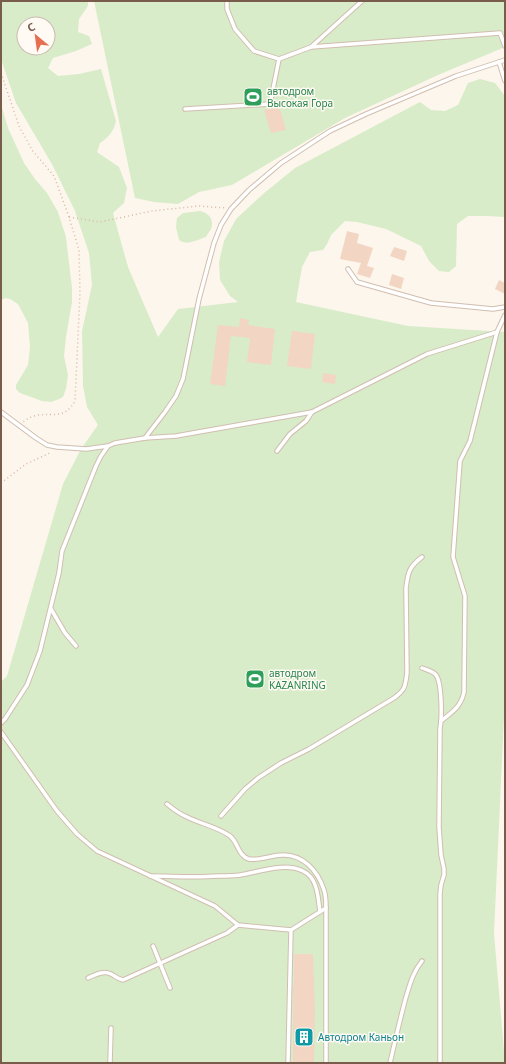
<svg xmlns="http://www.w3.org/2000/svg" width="506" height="1064" viewBox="0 0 506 1064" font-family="'Noto Sans',sans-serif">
<rect width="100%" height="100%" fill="#fdf6ec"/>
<g fill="#d8ecc9" fill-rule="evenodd">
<path d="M1 1H88V6L79 19 78 32 89 36 92 44 76 51 53 58 48 68 58 76 79 74 101 69 116 121C114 131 109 137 100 143L97 152 119 167 127 188 124 203 113 213 128 267 158 337 178 309 238 302 230 296 220 280 219 262 224 241 236 219 263 194 295 168 420 102 431 110 445 111 458 105 468 83 480 79 495 83 505 96V217L486 216H468L457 224 456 266 449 272 439 271 429 261 421 246 386 229 357 222 345 221 331 235 327 244 323 250 310 252 302 267 296 302 408 326 505 332V695L494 933 505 1063H1V682L7 676 63 484 81 449 98 425 87 407 83 386 82 331 92 285 89 253 75 211 53 166 16 103 1 59ZM24 24H48V48H24Z"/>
<path d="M94 1H505V47L438 75 345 118 232 185 199 192 178 204 154 202 135 198Z"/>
<path d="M1 104 8 128 24 163 35 179 47 193 58 212 66 237 72 288V302L66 337 64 356 68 375 66 389 63 397 59 399 51 402 42 401 20 393 16 389V385L28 365 30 347 28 323 18 304 10 299 6 298 1 300Z"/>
<path d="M200 211C206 212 213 217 212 225 212 229 208 233 206 237 197 240 187 246 179 240L176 227 177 218 183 213Z"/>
</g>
<g fill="#f3d5c3">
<path d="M279 106 286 130 271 133 264 110Z"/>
<path d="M347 231 359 234 357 243 373 248 367 266 374 268 370 278 357 274 361 263 340 259Z"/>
<path d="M394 247 407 251 404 261 390 256Z"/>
<path d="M392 274 404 278 401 289 389 285Z"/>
<path d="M499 280 505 283V294L495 289Z"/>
<path d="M240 318 249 320 248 325 275 329 271 365 247 362 250 338 231 336 225 386 210 384 218 325 239 327Z"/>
<path d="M292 331 315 334 311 369 287 366Z"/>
<path d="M323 373 336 375 335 384 322 382Z"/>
<path d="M294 954H313L315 1011 314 1063H293V985H294Z"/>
</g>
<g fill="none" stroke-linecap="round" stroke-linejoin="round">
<defs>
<g id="service">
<path d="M227 1V9L235 29 254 51 279 59 311 47 362 1"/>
<path d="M311 47 500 33 505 46"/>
<path d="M505 60 499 62 505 81"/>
<path d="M185 109 270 104 279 59"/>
<path d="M348 269 357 282 431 303 493 309 505 307"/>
<path d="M1 412 36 438 47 445 57 447 86 449 108 446 115 443 145 438 176 436 312 412 427 354 497 332 505 315"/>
<path d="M145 438 165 412 176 396 183 379 199 299 214 243 221 225 231 209 249 190 281 163 330 131 366 114 456 76 499 62"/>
<path d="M277 451 290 434 306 421 312 412"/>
<path d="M51 609 65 633 76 646"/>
<path d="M422 668C427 670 433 671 436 675 442 683 442 718 440 728L439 827 441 855 444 869V875L441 885 440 894V1063"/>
<path d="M441 721C452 712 461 707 464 692L465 596 453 557 460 461 470 441 497 332"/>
<path d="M1 723 5 719 27 685 40 651 59 573 62 551 96 466 101 456 108 446"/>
<path d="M1 732 57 811 77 834 97 851 215 906 238 925 291 930 288 1063"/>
<path d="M167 804C173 809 180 814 187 817 201 824 218 827 230 836 238 842 238 856 249 859 259 861 272 855 282 855 303 854 318 871 324 890 326 896 326 902 326 908V1063"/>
<path d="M221 816 245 789 258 778 281 763 309 749 394 698C406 689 405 686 407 673L406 588C408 572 409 567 422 557"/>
<path d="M150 876C172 876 195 878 218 876 225 876 232 876 240 875 259 872 285 862 303 871 318 878 318 898 320 912"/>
<path d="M291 930 326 908"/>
<path d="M153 946 170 988"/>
<path d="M88 978C95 975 103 970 111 974 115 976 118 979 123 980L227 933 238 925"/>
<path d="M110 1063 111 1028"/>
<path d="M390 1063C395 1041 400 1019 406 997 410 984 413 972 422 961"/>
</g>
</defs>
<use href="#service" stroke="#d1beb0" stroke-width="5.5"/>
<g stroke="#d9b8a5" stroke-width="1.5" stroke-dasharray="1 3" stroke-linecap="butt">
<path d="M1 73 19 126 32 150 54 176 69 217 79 250 80 293 75 401C65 419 54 413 38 415 32 416 27 419 23 422"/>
<path d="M69 217 100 222 152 211 199 206 226 208"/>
<path d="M1 483 26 464 52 452"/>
</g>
<use href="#service" stroke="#fff" stroke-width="3.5"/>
</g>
<defs>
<symbol id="stadium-square" viewBox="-11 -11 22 22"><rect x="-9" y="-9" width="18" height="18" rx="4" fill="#2e9e5b" stroke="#fffaf3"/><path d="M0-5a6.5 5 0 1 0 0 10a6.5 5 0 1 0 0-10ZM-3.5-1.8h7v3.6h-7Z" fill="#fff"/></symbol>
<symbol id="building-square" viewBox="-11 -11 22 22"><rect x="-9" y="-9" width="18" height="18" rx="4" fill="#0f9aa8" stroke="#fffaf3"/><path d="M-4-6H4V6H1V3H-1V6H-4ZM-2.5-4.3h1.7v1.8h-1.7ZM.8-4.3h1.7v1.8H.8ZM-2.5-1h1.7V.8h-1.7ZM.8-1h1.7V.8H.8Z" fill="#fff"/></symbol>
</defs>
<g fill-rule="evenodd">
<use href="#stadium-square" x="242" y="86" width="22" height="22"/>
<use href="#stadium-square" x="244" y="668" width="22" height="22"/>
<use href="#building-square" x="293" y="1026" width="22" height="22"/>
</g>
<g text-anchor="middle" stroke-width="3" stroke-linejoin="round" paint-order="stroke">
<g font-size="10" fill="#27864d" stroke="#fffaf3" text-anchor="start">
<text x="267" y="95">автодром<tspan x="267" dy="12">Высокая Гора</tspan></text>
<text x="269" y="677">автодром<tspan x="269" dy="12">KAZANRING</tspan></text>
</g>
<g font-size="10" fill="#0d838f" stroke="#fffaf3" text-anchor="start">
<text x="318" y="1041">Автодром Каньон</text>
</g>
</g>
<rect width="506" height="1064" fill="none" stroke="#7a5c4d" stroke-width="4"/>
<g transform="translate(36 36) rotate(331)"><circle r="19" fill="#fffaf3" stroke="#cabbb1"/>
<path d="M0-3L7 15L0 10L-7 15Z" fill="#e76f51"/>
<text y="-6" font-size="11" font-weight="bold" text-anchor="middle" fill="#7a5c4d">С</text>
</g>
</svg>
